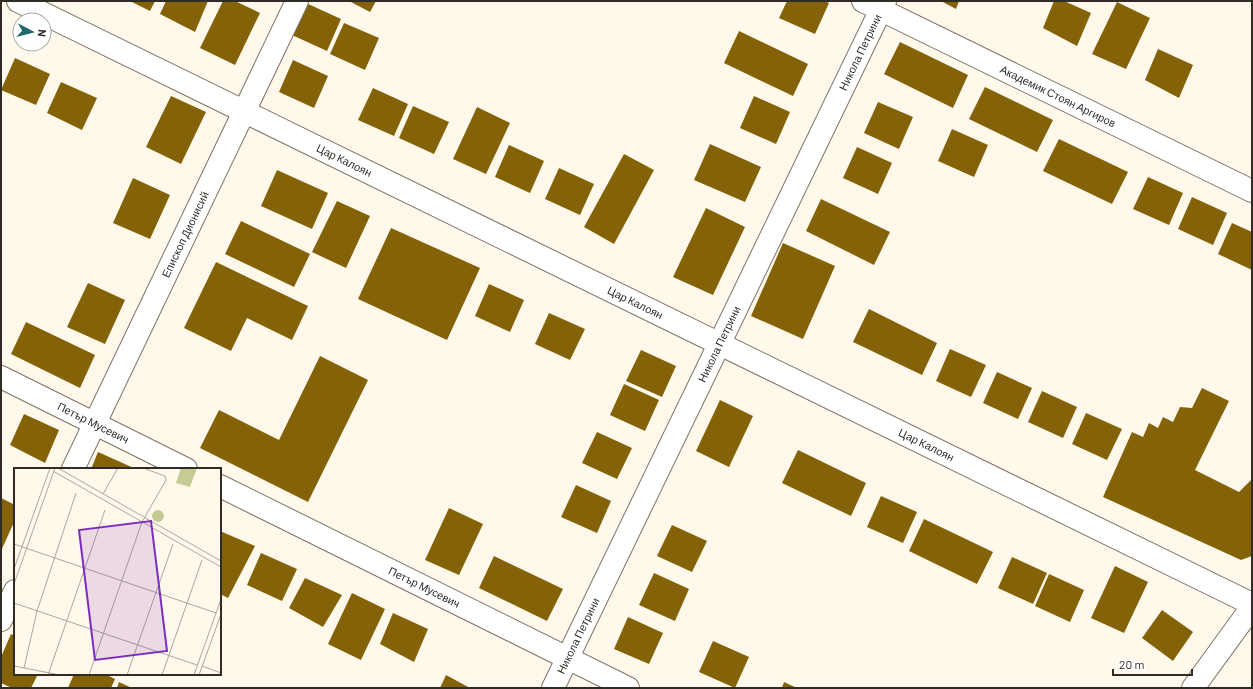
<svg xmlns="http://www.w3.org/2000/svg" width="1253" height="689" viewBox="0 0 1253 689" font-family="Barlow,sans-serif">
<rect width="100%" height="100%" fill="#fff8eb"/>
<g fill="#846207">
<path d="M130 1H155L150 11Z"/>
<path d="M166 1H208L195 32 160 14Z"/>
<path d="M223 1H235L260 13 235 65 200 48Z"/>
<path d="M349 1H376L370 12Z"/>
<path d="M787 1H825L829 3 815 34 779 18Z"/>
<path d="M941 1H959L956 9Z"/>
<path d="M1054 1H1064L1091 13 1077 46 1043 28Z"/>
<path d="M1117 2 1150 18 1126 69 1092 54Z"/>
<path d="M306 3 341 19 327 51 292 35Z"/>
<path d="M344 23 379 38 365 70 330 54Z"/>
<path d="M739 31 808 64 793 96 724 63Z"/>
<path d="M900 42 968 75 953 108 884 74Z"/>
<path d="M1158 49 1193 65 1179 98 1145 80Z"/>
<path d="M15 58 50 74 36 105 1 90Z"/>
<path d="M293 60 328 76 314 108 279 92Z"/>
<path d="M61 82 97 98 82 130 47 113Z"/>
<path d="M985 87 1053 120 1037 152 969 119Z"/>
<path d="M373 88 408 104 394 136 358 120Z"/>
<path d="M171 96 206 112 181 164 146 147Z"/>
<path d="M754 96 790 112 776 144 740 128Z"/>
<path d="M878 102 913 117 899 149 864 133Z"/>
<path d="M413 106 449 122 434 154 399 138Z"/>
<path d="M477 107 510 123 486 174 453 159Z"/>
<path d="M952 129 988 145 974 177 938 161Z"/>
<path d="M1059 139 1128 172 1112 204 1043 171Z"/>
<path d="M710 144 761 167 745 202 694 180Z"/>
<path d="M509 145 544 161 530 193 495 177Z"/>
<path d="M857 147 892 163 878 194 843 178Z"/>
<path d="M624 154 654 170 614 244 584 227Z"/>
<path d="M559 168 594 184 580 215 545 199Z"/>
<path d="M277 170 328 193 312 229 261 206Z"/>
<path d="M1148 177 1183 193 1169 225 1133 209Z"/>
<path d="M133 178 170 195 150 239 113 223Z"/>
<path d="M1192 197 1227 213 1213 245 1178 229Z"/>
<path d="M821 199 890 232 874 265 806 231Z"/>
<path d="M337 201 370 216 346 268 312 252Z"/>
<path d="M706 208 745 227 713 295 673 277Z"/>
<path d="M241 221 310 254 294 287 225 254Z"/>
<path d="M1232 223 1252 232V270L1218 254Z"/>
<path d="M391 228 480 268 447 340 358 299Z"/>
<path d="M783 243 835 266 803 339 751 316Z"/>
<path d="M216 262 308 306 292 340 247 318 231 351 184 328Z"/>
<path d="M88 283 125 300 105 344 67 327Z"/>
<path d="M489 284 524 300 510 332 475 316Z"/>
<path d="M869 309 937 343 922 375 853 342Z"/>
<path d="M549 313 585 329 570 360 535 344Z"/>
<path d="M26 322 95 355 80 388 11 354Z"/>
<path d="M950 349 986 365 971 397 936 381Z"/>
<path d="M641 350 676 366 662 397 626 381Z"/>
<path d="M320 356 368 380 308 502 200 448 219 410 279 440Z"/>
<path d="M997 372 1032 388 1018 419 983 403Z"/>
<path d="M624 384 659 400 645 431 610 415Z"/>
<path d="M1202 388 1229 401 1195 470 1239 492 1252 479V556L1241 560 1103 497 1132 432 1143 437 1149 423 1158 428 1163 417 1173 422 1180 407 1192 408Z"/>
<path d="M1042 391 1077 407 1063 438 1028 422Z"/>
<path d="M720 400 753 416 729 467 696 451Z"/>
<path d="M1086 413 1122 429 1107 460 1072 444Z"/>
<path d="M24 414 59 430 45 463 10 445Z"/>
<path d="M597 432 632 448 617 479 582 463Z"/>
<path d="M798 450 866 483 851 516 782 483Z"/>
<path d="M98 452 136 469H91Z"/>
<path d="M576 485 611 501 597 533 561 517Z"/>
<path d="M881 496 917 512 903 543 867 527Z"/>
<path d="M1 498 15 505V520L1 551Z"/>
<path d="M449 508 483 524 459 575 425 560Z"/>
<path d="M924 519 993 552 977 584 909 551Z"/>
<path d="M672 525 707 541 692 572 657 556Z"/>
<path d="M220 531 255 546 228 598 220 594Z"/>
<path d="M261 553 297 569 282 601 247 585Z"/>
<path d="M494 556 563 589 547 621 479 588Z"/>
<path d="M1012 557 1047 573 1033 604 998 588Z"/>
<path d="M1115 566 1148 582 1124 633 1091 618Z"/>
<path d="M654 573 689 589 675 621 639 605Z"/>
<path d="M1049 574 1084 590 1070 622 1035 606Z"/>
<path d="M305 578 342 595 323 627 289 608Z"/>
<path d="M352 593 385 609 361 660 328 644Z"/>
<path d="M1162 610 1193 632 1173 661 1142 638Z"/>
<path d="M393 613 428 629 414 662 380 644Z"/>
<path d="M628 617 663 633 649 664 614 649Z"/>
<path d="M11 634 15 636V674H38L31 688H12L1 683V657Z"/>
<path d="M713 641 749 657 735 688 699 672Z"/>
<path d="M74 674H105L115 679 111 688H68Z"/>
<path d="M446 675 470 688H440Z"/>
<path d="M119 682 132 688H117Z"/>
<path d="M784 682 797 688H782Z"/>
</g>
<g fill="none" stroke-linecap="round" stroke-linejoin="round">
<defs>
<g id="minor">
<path id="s1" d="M18 1 1252 604"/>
<path id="s2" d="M863 1 1252 191"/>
<path id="s3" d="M1 377 186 469"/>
<path id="s4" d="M73 469 297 1"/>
<path id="s5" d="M220 486 628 688"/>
<path d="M1 620 15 591"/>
<path id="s6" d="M553 688 885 1"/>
<path d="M1193 688 1252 607"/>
</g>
</defs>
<use href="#minor" stroke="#7c7566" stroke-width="24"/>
<use href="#minor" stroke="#fff" stroke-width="22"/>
</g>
<g text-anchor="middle" stroke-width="4" stroke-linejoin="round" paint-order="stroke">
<g font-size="11" fill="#2f2c26" stroke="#fff">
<text dy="4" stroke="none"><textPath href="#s6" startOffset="706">Никола Петрини</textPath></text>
<text dy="4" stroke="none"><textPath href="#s2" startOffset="217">Академик Стоян Аргиров</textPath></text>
<text dy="4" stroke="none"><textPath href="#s1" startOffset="363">Цар Калоян</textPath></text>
<text dy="4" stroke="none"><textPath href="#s4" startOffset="260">Епископ Дионисий</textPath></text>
<text dy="4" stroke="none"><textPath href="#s1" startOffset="687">Цар Калоян</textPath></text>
<text dy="4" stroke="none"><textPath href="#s6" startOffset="382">Никола Петрини</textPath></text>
<text dy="4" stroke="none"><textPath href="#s3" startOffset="103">Петър Мусевич</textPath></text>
<text dy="4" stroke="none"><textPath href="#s1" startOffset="1011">Цар Калоян</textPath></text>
<text dy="4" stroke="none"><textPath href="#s5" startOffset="228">Петър Мусевич</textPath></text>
<text dy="4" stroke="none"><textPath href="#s6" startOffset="58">Никола Петрини</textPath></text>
</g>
</g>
<g transform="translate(14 468)">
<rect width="207" height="207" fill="#fff8eb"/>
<path d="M167 0H183L176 19 162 15ZM138 48a6 6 0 1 1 12 0a6 6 0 1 1-12 0Z" fill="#c6cb96"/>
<path fill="none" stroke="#aca69c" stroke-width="1" d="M44 0 207 93M39 3 207 99M89 26 104 0M0 76 202 145M0 101 36 0M0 116 41 0M0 135 183 197M0 198 46 207M188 198 207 205M10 200 23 143 62 25M34 207 91 42M75 207 128 54 152 12 151 8 129 0M113 207 159 76M148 207 188 92M180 207 207 131M185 207 207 146"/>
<path fill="#7b2cbf" fill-opacity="0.15" stroke="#7b2cbf" stroke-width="2" d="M137 53 153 183 81 192 65 62Z"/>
<rect width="207" height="207" fill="none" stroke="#2f2c26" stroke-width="2"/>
</g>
<rect width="1253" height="689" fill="none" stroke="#2f2c26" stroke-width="4"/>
<g transform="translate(32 32) rotate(97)"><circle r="19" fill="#ffffff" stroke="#acaba8"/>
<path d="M0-3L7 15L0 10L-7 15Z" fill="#1c696e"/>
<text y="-6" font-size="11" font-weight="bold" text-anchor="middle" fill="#2f2c26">N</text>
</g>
<path d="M1113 669v6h79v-6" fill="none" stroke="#2f2c26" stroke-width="2"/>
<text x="1119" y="669" font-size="12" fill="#2f2c26" stroke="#ffffff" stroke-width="3" paint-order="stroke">20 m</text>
</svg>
